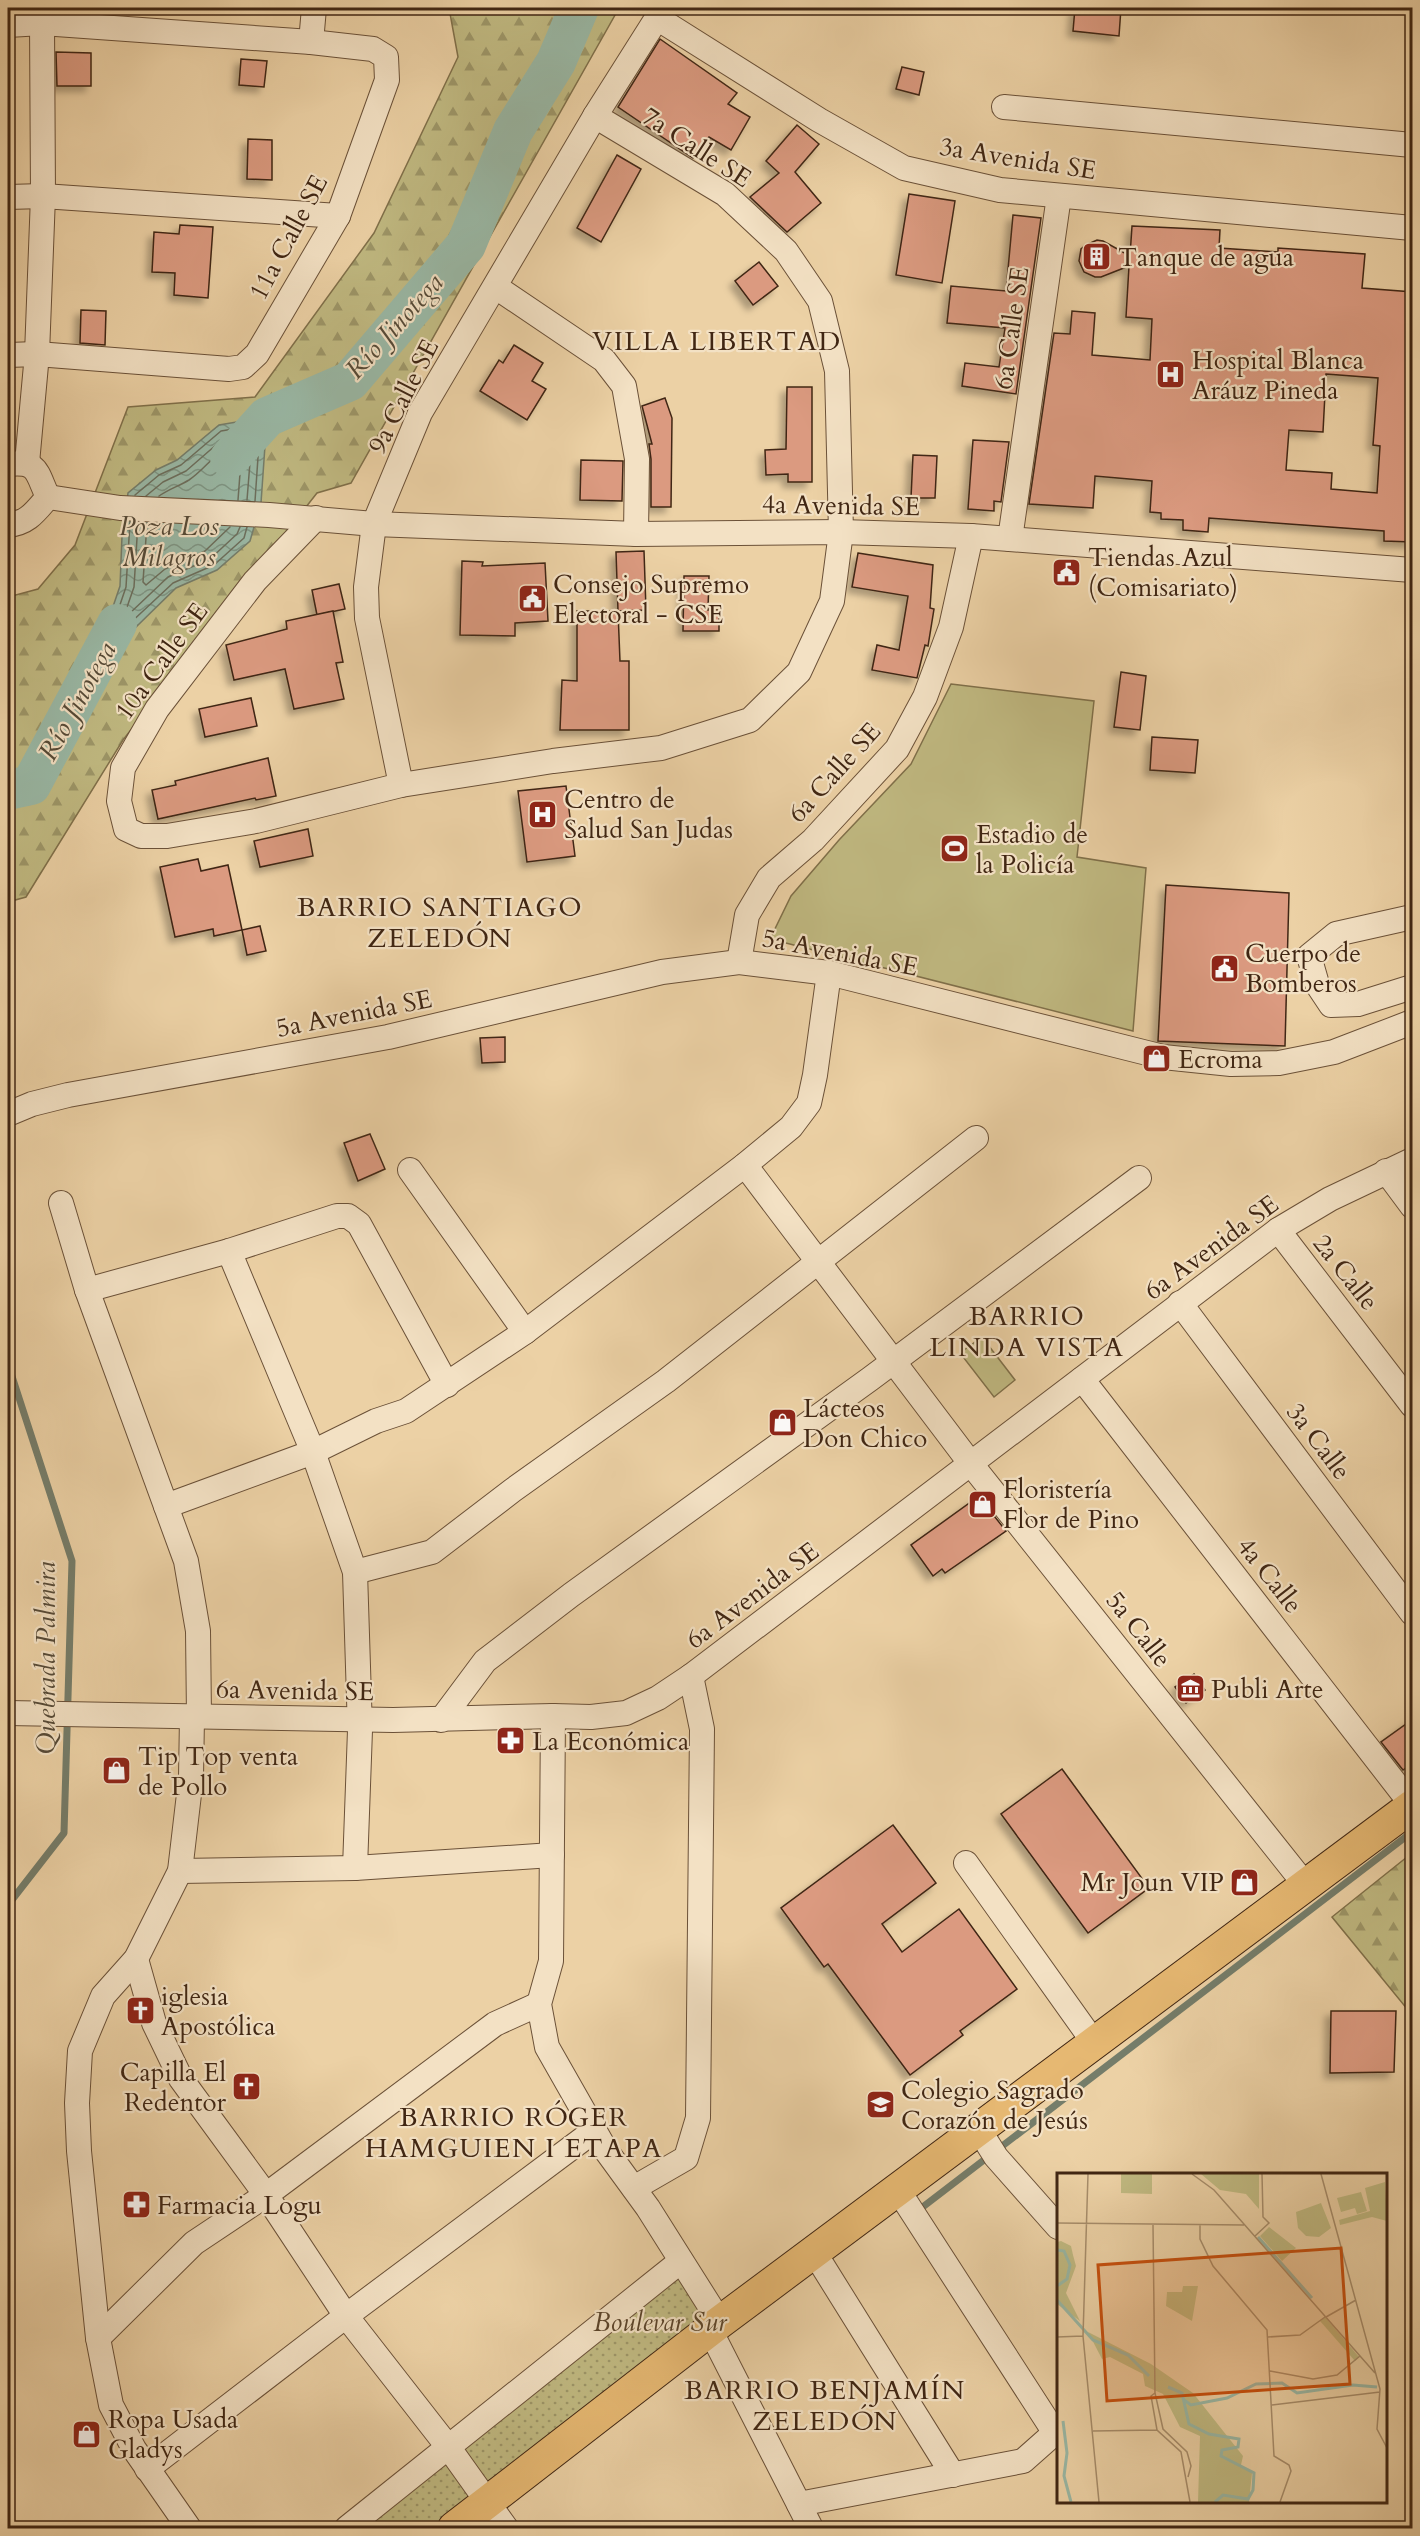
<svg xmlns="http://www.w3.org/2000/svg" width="1420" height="2536" viewBox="0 0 1420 2536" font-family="Cardo,serif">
<defs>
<pattern id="forest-firs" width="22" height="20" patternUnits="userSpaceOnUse" patternTransform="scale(1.5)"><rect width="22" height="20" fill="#c0b981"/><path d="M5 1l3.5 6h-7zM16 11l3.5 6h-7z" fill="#9d9668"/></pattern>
<pattern id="park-dots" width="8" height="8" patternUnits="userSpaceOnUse" patternTransform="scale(1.5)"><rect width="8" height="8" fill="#c0b981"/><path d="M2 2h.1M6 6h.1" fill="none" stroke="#9d9668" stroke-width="1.8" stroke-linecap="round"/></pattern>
<pattern id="water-waves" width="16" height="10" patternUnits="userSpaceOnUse" patternTransform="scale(1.5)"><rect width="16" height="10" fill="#99b7a4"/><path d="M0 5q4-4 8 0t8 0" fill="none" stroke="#7e9584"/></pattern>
<filter id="shadow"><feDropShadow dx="-5.5" dy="5.5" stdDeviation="3" flood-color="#0004"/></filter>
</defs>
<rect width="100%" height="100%" fill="#ecd1a5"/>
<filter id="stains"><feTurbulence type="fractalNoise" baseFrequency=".00333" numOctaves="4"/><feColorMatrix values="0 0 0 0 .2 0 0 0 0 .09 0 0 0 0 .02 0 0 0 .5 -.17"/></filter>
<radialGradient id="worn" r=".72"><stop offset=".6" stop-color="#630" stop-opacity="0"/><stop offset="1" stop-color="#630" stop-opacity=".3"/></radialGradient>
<g fill="url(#forest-firs)" stroke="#80704a" stroke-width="1.5">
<path d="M449 8H619L351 483 317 493 123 740 26 897 8 902V597L38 589 75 545 128 407 255 397 374 233 458 57Z"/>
<path d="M1412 1853V2015L1332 1917Z"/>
</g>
<g fill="url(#park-dots)" stroke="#80704a" stroke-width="1.5">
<path d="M680 2266 716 2321 484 2492 448 2443Z"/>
<path d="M443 2446 479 2497 436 2528H336Z"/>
</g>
<g fill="#c0b981" stroke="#80704a" stroke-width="1.5">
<path d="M951 684 1094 701 1077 857 1146 868 1133 1031 770 939 791 896 839 840 911 764Z"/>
<path d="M982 1337 1015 1380 994 1397 960 1353Z"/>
</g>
<path fill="url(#water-waves)" stroke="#757d6a" stroke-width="1.5" d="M267 417 261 503 250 541 217 570 176 588 91 671 120 586 122 536 128 493 156 470 177 460 219 425Z"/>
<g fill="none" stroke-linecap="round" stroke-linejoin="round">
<g stroke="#6c6e5c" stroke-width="1.5">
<path d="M135 495 159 475 181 465 221 431 257 425 260 428 255 501"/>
<path d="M146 496 163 482 186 471 224 438 249 434 252 437 247 500"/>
<path d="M159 496C169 489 179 486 189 480 206 469 218 447 239 444L242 447 238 500"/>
<path d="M130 522 126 587 109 637 111 641 173 583 214 565 244 538 247 527"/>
<path d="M138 522 134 587 126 610 129 614 168 577 210 559 237 534 240 527"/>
<path d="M147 523 143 582 146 585 165 569 205 551 230 527"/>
</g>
<g stroke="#757d6a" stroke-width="7">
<path d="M8 1364 72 1561 64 1833 8 1905"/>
<path d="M924 2206 1412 1832"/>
</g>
<g stroke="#99b7a4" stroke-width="40">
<path d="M230 458 267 417 350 381 466 245 513 131 556 62 579 8"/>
<path d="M8 790 31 785 117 624"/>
</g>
</g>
<g fill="#db9a80" stroke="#402613" stroke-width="1.5" fill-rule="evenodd" filter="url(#shadow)">
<path d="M1075 8H1121L1119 36 1073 31Z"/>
<path d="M660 39 737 93 728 104 750 117 731 150 709 137 693 158 618 107Z"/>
<path d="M56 52 91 53V86H57Z"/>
<path d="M241 59 267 61 264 87 239 85Z"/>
<path d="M902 67 924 72 919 95 896 89Z"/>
<path d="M797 125 819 144 795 172 821 203 787 232 750 197 779 173 766 161Z"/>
<path d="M248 139 272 140V180L247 179Z"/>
<path d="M617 155 641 169 601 242 577 228Z"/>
<path d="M909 194 955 201 942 283 896 275Z"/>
<path d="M1013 215 1041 218 1016 394 962 386 965 363 999 367 1005 328 947 323 951 286 1006 291Z"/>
<path d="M180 225 213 227 208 298 174 295 175 273 152 272 154 232 179 234Z"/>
<path d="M1132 226 1220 230 1219 248 1278 252V248L1365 254 1362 288 1413 292V542L1384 541V531L1249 521 1209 518 1208 532 1183 530V520L1161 519V513L1150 512 1152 481 1095 476 1093 508 1029 504 1054 333 1070 334 1072 311 1095 313 1092 355 1150 360 1152 319 1126 317 1129 266 1101 277H1095L1084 272 1079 261 1081 249 1086 245 1097 240 1103 241 1130 256ZM1326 374 1378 378 1373 445 1380 446 1377 493 1331 489 1332 473 1286 470 1289 430 1323 432Z"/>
<path d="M759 262 778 286 753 305 735 281Z"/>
<path d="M81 310 106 311 105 345 80 343Z"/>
<path d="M514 345 543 363 532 381 546 389 527 420 480 391 499 360 503 363Z"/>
<path d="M787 387H812V482H788V474L766 475 765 450 786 449Z"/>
<path d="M665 398 672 418 671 507H651V459L649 444H652L642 406Z"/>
<path d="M973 440 1009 442 1001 502 994 501V511L968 509Z"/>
<path d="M913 455 937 456 935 498H911Z"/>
<path d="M581 460 623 461 622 501 580 500Z"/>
<path d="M644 551 646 610 618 611 616 552Z"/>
<path d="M858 553 933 565 930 608 934 609 928 646 925 645 917 678 872 670 877 645 899 650 908 596 852 587Z"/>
<path d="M462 561 483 562 482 566 545 563 548 621 515 623V636L460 635Z"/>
<path d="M684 576H709L708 610H719V631H683Z"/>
<path d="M339 584 345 609 317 615 312 590Z"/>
<path d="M333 611 343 662 336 663 344 699 294 709 285 669 234 680 226 645 287 629 286 621Z"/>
<path d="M577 611H618L620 661H629V730H560L562 680 577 681Z"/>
<path d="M1121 672 1146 676 1140 730 1114 727Z"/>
<path d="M251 698 257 726 205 737 199 709Z"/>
<path d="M1152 737 1198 740 1195 773 1150 770Z"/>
<path d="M268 758 276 796 256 800 255 798 158 819 152 790 176 785 175 781Z"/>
<path d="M566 786 575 856 527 862 518 791Z"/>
<path d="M308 829 313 856 260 867 254 841Z"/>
<path d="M198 859 201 871 228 865 242 930 214 936 213 929 175 937 160 867Z"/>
<path d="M1166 885 1289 893 1285 1046 1158 1041Z"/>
<path d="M260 926 266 951 247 955 242 930Z"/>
<path d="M505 1037V1062L482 1063 480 1038Z"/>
<path d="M370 1134 385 1169 358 1181 344 1143Z"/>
<path d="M980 1498 1006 1531 945 1573 942 1569 933 1576 911 1545 975 1499Z"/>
<path d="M1194 1674 1205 1690 1186 1703 1175 1687Z"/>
<path d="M1413 1719V1763L1403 1770 1381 1742Z"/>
<path d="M1062 1769 1149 1888 1088 1933 1001 1814Z"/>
<path d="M893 1825 936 1883 882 1924 902 1952 959 1909 1017 1989 960 2031 963 2035 910 2075 828 1964 824 1967 781 1908Z"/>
<path d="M1331 2011H1396L1394 2072 1330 2073Z"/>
</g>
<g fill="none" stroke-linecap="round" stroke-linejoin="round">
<defs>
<g id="minor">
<path d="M657 18 819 120 904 168 1000 190 1412 228"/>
<path d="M8 25 42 23 311 42 373 49 386 57 387 80 338 216 257 354 243 367 229 369 37 354 8 355"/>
<path d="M311 42 314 8"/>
<path d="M1004 107 1412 145"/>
<path d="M8 197 43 196 338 216"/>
<path d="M496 287 604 360 624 386 637 459 636 534"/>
<path d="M27 463 37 354 43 196 42 23"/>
<path d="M8 464C39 461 36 472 48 497"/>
<path d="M48 497 120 508 269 515 374 524 636 534 841 532 971 536 1412 570"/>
<path d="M316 518 255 581 157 709 123 768 119 801 126 829 141 836H167L256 821 401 785 553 761 661 748 750 720 799 672 832 601 841 532 837 371 820 301 786 251 725 194 595 116"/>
<path d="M8 525C28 523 35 512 48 497"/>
<path d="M1010 539 1059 196"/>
<path d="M401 785 367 618 366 587 374 524 420 413 595 116 657 18V8"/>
<path d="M1412 917 1336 934 1309 956 1317 984 1331 1005 1358 1004 1412 987"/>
<path d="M739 962 747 915 769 878 813 840 897 749 925 697 951 627 971 536"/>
<path d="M8 1114 32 1104 68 1095 388 1037 662 972 739 962 829 973 1163 1057 1231 1064 1279 1063 1334 1052 1412 1022"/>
<path d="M745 1165 971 1464 1307 1887"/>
<path d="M410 1170 525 1332"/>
<path d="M1386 1171 1412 1206"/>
<path d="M61 1203 87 1290 186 1561 198 1631 199 1717"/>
<path d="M1278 1230 1412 1405"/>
<path d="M229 1251 313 1452 355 1572 360 1730 355 1868"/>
<path d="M87 1290 229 1251 337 1216H348L359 1224 447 1385"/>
<path d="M1180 1303 1412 1613"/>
<path d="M1082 1379 1412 1805"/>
<path d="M166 1506 313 1452 376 1421 406 1411 525 1332 745 1165 791 1127 809 1103 815 1075 829 973"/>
<path d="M355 1572 432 1552 513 1490 666 1381 976 1138"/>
<path d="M8 1713 393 1720 553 1716 591 1717 626 1713 658 1698 691 1676 1278 1230 1330 1199 1412 1160"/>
<path d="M553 1716 551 1961 539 2004 547 2047 605 2149 648 2208 720 2322"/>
<path d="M441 1720 485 1661 571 1595 870 1379 1139 1178"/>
<path d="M966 1863 1095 2044"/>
<path d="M180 1871 355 1868 552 1855"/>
<path d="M136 1959 154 2023 181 2079 266 2195 346 2316 449 2448 506 2528"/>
<path d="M979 2130 996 2157 1058 2227"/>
<path d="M634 2188 686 2158 698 2118 702 1729 691 1676"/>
<path d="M898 2190 1055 2433"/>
<path d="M814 2252 953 2475"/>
<path d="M710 2330 811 2528"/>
<path d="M98 2338 194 2243 266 2195 495 2024 539 2004"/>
<path d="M147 2469 346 2316 595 2130"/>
<path d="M799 2504 1023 2461 1058 2430"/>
<path d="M189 2528 134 2449 111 2405 98 2338 79 2151 77 2103 80 2051 103 1996 136 1959 180 1871 191 1777 192 1717"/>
<path d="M347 2528 681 2261"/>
</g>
<path id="major" d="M454 2528 720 2322 1412 1806"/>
</defs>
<use href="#minor" stroke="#6b5138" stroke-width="26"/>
<use href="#major" stroke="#402613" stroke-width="34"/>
<use href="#minor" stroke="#f3e1c4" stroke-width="24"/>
<use href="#major" stroke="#e6b872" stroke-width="32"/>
</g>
<defs>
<symbol id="building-square" viewBox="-11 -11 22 22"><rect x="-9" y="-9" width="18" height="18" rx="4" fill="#8f2418" stroke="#f3e1c4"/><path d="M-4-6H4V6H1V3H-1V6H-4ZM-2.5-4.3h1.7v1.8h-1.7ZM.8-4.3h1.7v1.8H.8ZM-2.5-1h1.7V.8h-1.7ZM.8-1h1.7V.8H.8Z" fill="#fff"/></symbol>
<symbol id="hospital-square" viewBox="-11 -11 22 22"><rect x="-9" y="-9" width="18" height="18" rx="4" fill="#8f2418" stroke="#f3e1c4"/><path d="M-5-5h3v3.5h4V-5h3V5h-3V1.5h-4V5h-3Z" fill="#fff"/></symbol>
<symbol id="civic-square" viewBox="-11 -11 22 22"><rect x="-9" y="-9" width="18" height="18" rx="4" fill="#8f2418" stroke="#f3e1c4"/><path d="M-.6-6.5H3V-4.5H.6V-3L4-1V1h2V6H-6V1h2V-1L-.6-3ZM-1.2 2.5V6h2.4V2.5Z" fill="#fff"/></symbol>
<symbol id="stadium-square" viewBox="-11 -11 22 22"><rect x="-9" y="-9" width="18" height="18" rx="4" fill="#8f2418" stroke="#f3e1c4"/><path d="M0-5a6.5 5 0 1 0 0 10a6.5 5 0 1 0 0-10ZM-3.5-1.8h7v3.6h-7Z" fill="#fff"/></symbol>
<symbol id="shop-square" viewBox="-11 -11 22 22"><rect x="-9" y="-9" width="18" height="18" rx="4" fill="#8f2418" stroke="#f3e1c4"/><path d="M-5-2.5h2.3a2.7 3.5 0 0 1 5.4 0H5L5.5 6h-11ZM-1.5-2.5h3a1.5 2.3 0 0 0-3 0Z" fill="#fff"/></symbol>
<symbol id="museum-square" viewBox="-11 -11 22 22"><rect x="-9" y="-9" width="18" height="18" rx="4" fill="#8f2418" stroke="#f3e1c4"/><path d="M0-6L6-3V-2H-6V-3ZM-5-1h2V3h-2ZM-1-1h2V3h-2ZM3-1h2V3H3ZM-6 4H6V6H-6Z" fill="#fff"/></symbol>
<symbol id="pharmacy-square" viewBox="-11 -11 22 22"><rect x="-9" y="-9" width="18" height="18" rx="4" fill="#8f2418" stroke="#f3e1c4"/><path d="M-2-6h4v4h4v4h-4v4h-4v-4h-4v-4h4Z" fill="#fff"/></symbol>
<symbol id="church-square" viewBox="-11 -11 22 22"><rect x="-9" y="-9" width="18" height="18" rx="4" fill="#8f2418" stroke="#f3e1c4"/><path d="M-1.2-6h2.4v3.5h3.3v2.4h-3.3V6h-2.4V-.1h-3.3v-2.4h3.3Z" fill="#fff"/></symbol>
<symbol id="university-square" viewBox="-11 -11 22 22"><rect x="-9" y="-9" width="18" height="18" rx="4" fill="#8f2418" stroke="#f3e1c4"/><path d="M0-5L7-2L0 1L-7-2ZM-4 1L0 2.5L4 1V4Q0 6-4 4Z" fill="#fff"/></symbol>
</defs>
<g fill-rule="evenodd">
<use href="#building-square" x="1080" y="240" width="33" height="33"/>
<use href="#hospital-square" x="1154" y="358" width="33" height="33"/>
<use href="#civic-square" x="1050" y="556" width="33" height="33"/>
<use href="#civic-square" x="516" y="582" width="33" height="33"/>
<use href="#hospital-square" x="526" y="798" width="33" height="33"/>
<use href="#stadium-square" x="938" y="832" width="33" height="33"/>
<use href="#civic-square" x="1208" y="952" width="33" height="33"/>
<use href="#shop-square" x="1140" y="1042" width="33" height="33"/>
<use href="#shop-square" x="766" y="1406" width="33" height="33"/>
<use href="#shop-square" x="966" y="1488" width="33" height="33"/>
<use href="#museum-square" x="1174" y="1672" width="33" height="33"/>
<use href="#pharmacy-square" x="494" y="1724" width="33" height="33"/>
<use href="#shop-square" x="100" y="1754" width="33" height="33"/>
<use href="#shop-square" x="1228" y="1866" width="33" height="33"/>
<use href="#church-square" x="124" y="1994" width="33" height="33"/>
<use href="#church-square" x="230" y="2070" width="33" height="33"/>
<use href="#university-square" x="864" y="2088" width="33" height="33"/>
<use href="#pharmacy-square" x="120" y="2188" width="33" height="33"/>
<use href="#shop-square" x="70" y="2418" width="33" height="33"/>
</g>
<g text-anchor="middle" stroke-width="4.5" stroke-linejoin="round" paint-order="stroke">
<g font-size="26" fill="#402613" stroke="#f3e1c4">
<text transform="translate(697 147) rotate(33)" y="9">7a Calle SE</text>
<text transform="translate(1018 158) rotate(9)" y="9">3a Avenida SE</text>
<text transform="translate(288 237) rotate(-62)" y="9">11a Calle SE</text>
<text transform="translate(1011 328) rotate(-82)" y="9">6a Calle SE</text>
<text transform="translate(403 396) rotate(-63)" y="9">9a Calle SE</text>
<text transform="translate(841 505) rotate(1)" y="9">4a Avenida SE</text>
<text transform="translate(161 661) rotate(-54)" y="9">10a Calle SE</text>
<text transform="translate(834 772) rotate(-48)" y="9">6a Calle SE</text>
<text transform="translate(840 952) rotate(11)" y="9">5a Avenida SE</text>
<text transform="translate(354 1013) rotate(-11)" y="9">5a Avenida SE</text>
<text transform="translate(1211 1247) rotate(-36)" y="9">6a Avenida SE</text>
<text transform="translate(1346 1272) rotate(52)" y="9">2a Calle</text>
<text transform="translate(1319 1441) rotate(53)" y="9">3a Calle</text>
<text transform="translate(1270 1575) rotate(52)" y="9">4a Calle</text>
<text transform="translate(752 1595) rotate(-37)" y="9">6a Avenida SE</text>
<text transform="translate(1139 1629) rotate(52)" y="9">5a Calle</text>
<text transform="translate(295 1690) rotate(1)" y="9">6a Avenida SE</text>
</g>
<g font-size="26" fill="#402613" stroke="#f3e1c4" text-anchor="start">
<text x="1118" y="266">Tanque de agua</text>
<text x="1192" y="369">Hospital Blanca<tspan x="1192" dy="30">Aráuz Pineda</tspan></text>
<text x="1088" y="566">Tiendas Azul<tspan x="1088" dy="30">(Comisariato)</tspan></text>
<text x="553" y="593">Consejo Supremo<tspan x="553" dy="30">Electoral - CSE</tspan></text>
<text x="564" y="808">Centro de<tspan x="564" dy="30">Salud San Judas</tspan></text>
<text x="976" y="843">Estadio de<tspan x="976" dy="30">la Policía</tspan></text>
<text x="1245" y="962">Cuerpo de<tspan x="1245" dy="30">Bomberos</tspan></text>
<text x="1178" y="1068">Ecroma</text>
<text x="803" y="1417">Lácteos<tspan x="803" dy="30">Don Chico</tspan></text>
<text x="1003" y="1498">Floristería<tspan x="1003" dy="30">Flor de Pino</tspan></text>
<text x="1211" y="1698">Publi Arte</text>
<text x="532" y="1750">La Económica</text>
<text x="138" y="1765">Tip Top venta<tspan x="138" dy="30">de Pollo</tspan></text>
<text x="1224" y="1891" text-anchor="end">Mr Joun VIP</text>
<text x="161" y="2005">iglesia<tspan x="161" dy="30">Apostólica</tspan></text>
<text x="226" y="2081" text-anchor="end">Capilla El<tspan x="226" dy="30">Redentor</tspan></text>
<text x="901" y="2099">Colegio Sagrado<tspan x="901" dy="30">Corazón de Jesús</tspan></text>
<text x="157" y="2214">Farmacia Logu</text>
<text x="108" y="2428">Ropa Usada<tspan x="108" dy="30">Gladys</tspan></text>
</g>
<g font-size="26" font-style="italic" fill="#5a4329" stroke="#f3e1c4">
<text x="660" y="2331">Boulevar Sur</text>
</g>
<g font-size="27" font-style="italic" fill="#564a37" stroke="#f3e1c4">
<text transform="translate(394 326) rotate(-48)" y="9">Río Jinotega</text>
<text x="169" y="535">Poza Los<tspan x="169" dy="31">Milagros</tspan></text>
<text transform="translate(77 701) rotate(-61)" y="9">Río Jinotega</text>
<text transform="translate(46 1658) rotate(-90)" y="9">Quebrada Palmira</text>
</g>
<g font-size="27" letter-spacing="1.5" fill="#402613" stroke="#f3e1c4">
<text x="717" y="350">VILLA LIBERTAD</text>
<text x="440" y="916">BARRIO SANTIAGO<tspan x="440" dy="31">ZELEDÓN</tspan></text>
<text x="1027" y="1325">BARRIO<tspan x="1027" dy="31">LINDA VISTA</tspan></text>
<text x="514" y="2126">BARRIO RÓGER<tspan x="514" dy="31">HAMGUIEN I ETAPA</tspan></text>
<text x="825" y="2399">BARRIO BENJAMÍN<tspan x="825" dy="31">ZELEDÓN</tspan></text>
</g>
</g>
<g transform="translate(1057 2173)">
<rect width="330" height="330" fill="#ecd1a5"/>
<path d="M144 1H202V36L189 21 163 17Z" fill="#c0b981"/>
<path d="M212 54 239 75 225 88 203 63ZM4 68 14 73 16 82 19 93 9 120 23 148 0 131V69ZM31 159 94 191 136 220 186 283 184 292 195 300 192 329H141L143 263 123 254 106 221 88 213 86 201 53 184 45 186Z" fill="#c0b981"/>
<path d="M64 1H95V21L64 20ZM328 9 330 48 315 44 283 52 282 47 313 38 308 15ZM268 144 302 184 298 188 263 148Z" fill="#c0b981"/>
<path d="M304 19 310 38 300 41 298 35 284 39 280 25ZM264 30 274 55 262 64 249 63 241 55 239 39ZM126 113H141L135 148 109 133 110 119H125Z" fill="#c0b981"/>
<path fill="none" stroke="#99b7a4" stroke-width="3" d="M201 64 255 125M0 77 7 78 13 92 10 106 0 113M0 127 36 167 71 182 92 203M111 214 125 220 132 251 152 261 182 266 181 274 165 277 164 283 197 300 196 317 191 326 166 322 158 329M127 227 134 232 170 225 199 211 225 210 240 220 296 212 320 214M6 248 10 280 7 303 14 329"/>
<path fill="none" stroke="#a78d6b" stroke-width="1.5" d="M31 1 26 163 42 329M135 1 157 17 318 200M264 1 323 216 320 256 330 275M0 50 187 52M96 52 98 220 106 256 130 279 134 293 131 304M143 52V66L156 93 210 157 217 283 232 292 234 298 223 329M198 63 212 50 206 44 205 1M269 144 299 127M0 164 26 163M211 164 243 162 268 144M213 198 256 206 280 202 303 183M98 220 94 223 100 257 124 279 133 329M215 232 323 219M36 258 100 257"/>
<path fill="#c64f0d" fill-opacity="0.15" stroke="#c64f0d" stroke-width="3" d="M284 75 293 211 50 228 41 92Z"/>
<rect width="330" height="330" fill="none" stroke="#402613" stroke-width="3"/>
</g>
<rect width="1420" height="2536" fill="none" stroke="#ecd1a5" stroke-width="30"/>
<rect x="9" y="9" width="1402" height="2518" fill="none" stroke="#402613" stroke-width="3"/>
<rect x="15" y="15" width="1390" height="2506" fill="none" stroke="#402613" stroke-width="1.5"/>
<rect width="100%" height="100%" filter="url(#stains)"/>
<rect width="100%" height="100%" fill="url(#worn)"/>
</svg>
